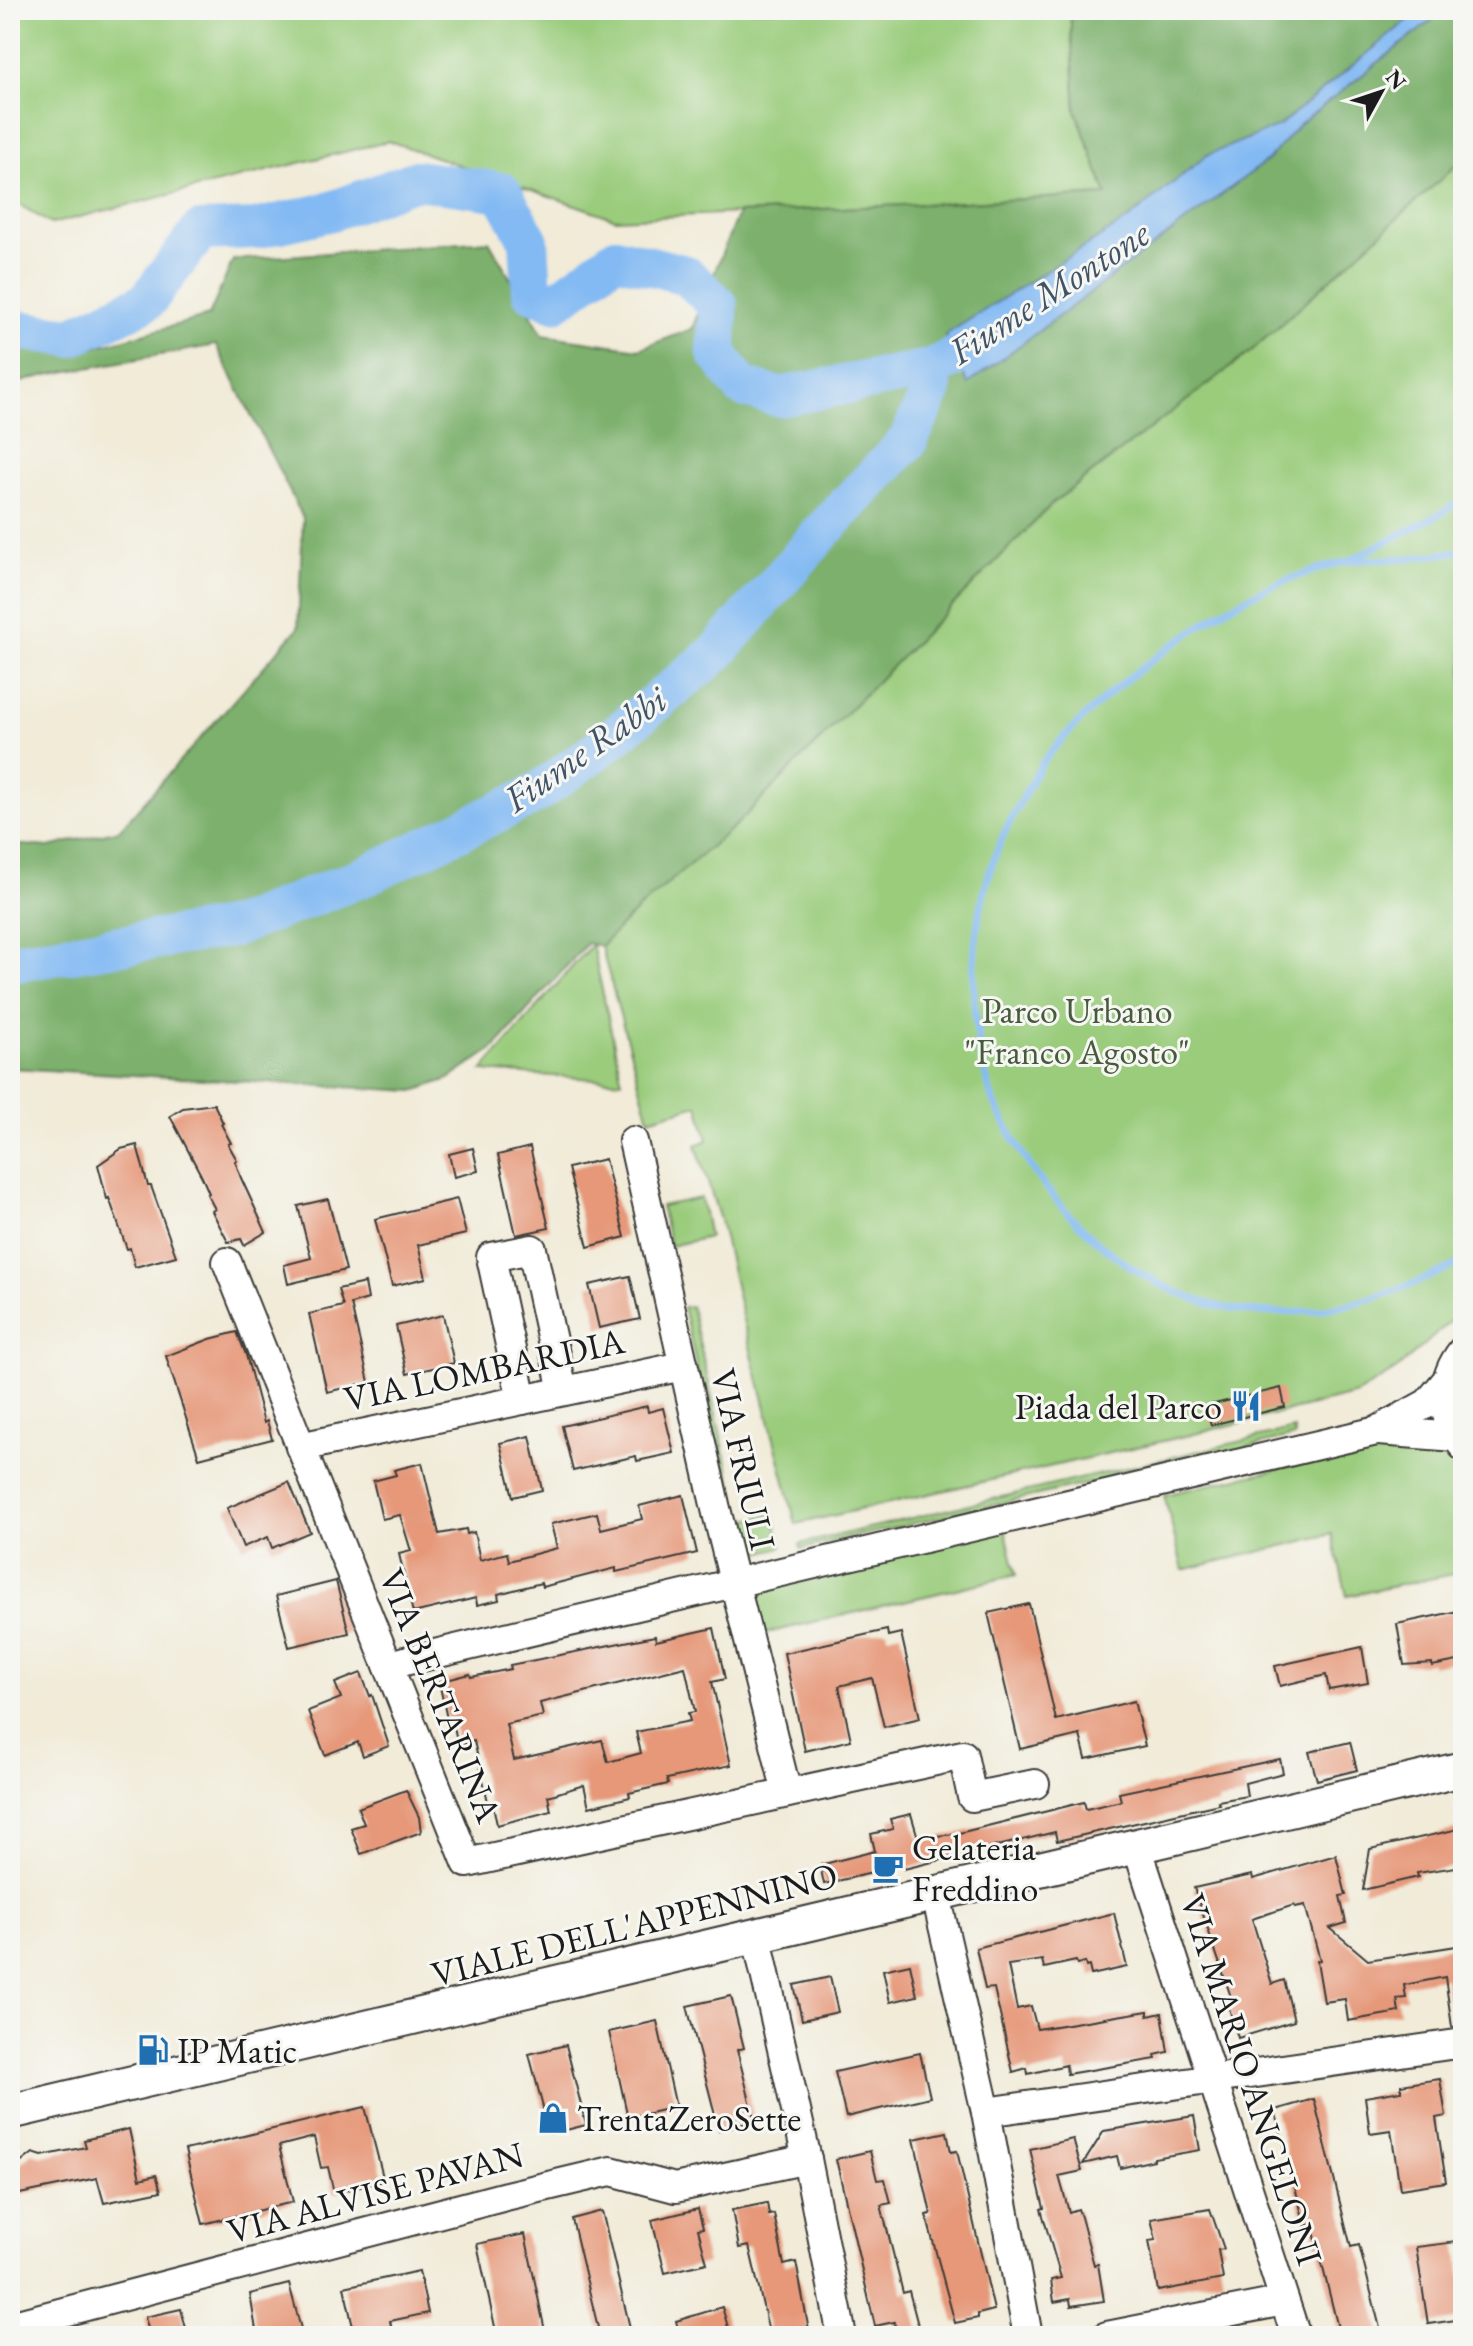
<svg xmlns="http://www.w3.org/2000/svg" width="1473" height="2346" viewBox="0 0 1473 2346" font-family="'EB Garamond',serif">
<rect width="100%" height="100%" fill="#f6f6f2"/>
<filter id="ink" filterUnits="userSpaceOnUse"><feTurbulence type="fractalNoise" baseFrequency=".0125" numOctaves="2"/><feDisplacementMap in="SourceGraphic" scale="16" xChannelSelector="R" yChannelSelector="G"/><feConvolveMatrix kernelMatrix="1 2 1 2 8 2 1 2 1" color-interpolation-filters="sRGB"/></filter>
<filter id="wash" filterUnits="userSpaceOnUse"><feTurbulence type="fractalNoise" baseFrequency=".006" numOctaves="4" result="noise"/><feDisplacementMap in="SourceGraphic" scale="32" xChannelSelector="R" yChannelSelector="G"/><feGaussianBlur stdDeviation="1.8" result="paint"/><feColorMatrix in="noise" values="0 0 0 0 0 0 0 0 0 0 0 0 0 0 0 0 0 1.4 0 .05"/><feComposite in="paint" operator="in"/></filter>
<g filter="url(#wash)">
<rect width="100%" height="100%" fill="#f1ebd8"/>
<g fill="#9acc7c" stroke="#5b744c" stroke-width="2">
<path d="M10 10H1070L1076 111 1107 195 616 219 389 141 51 224 10 199Z"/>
<path d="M1463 159V1310L1397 1369 1357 1394 1190 1435 796 1524 742 1316 720 1220 696 1145 708 1140 698 1105 649 1119 601 946 637 910 739 822 1054 502 1250 352Z"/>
<path d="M592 944 622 1081 482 1071Z"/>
<path d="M701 1198 709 1237 670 1246 661 1206Z"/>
<path d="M691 1306 734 1493 726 1494 683 1307Z"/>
<path d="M1294 1429 1295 1436 801 1549 800 1544Z"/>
<path d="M1391 1443 1444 1447 1463 1459V1572L1347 1596 1332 1534 1183 1570 1164 1495Z"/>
<path d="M773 1514 782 1547 748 1556 739 1522Z"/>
<path d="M1005 1528 1016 1575 758 1635 750 1597 754 1588Z"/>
</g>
<path fill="#7bb06c" stroke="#4c6644" stroke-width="2" d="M1070 10H1463V159L1250 352 1054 502 739 822 637 910 601 946 587 943 493 1049 449 1079 414 1091 10 1068V844L49 847 119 830 298 628 303 518 216 345 47 375 10 385V321L92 348 209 316 233 260 489 241 543 335 639 349 692 329 738 213 1107 195 1076 111Z"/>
<path fill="#83baf3" stroke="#506b88" stroke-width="2" d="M1420 10H1445L1300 124 1268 160 968 384 945 335 1130 218 1207 155 1279 126Z"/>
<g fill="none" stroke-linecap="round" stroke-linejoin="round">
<g stroke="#83baf3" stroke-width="7">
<path d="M1463 551C1444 553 1426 557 1407 558 1388 560 1369 559 1350 561 1330 564 1308 573 1289 579 1239 597 1197 627 1155 658 1119 684 1079 719 1050 753 1038 766 1030 785 1021 801 969 889 961 998 991 1095 995 1106 1002 1117 1007 1127 1050 1209 1125 1282 1217 1306 1301 1326 1389 1299 1463 1261"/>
<path d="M1350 560 1433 518 1463 500"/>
</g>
<g stroke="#83baf3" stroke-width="40">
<path d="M10 329 71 337 147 301 200 231 255 229 332 211 416 180 502 192 529 241 532 292 555 302 616 257 686 275 718 305 717 353 742 387 779 397 930 369 976 346 1001 329"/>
<path d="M10 963 234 927 365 876 534 795 591 755 715 654 830 523 908 441 932 389 930 369"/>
</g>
</g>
<g id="blocks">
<g fill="#e69879" fill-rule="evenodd">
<path d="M214 1104 223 1123 221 1124 231 1143 228 1144 237 1160 235 1161 241 1178 266 1232 244 1245 241 1239 228 1242 212 1211 215 1209 207 1194 209 1193 202 1177 170 1116 183 1108Z"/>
<path d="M137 1145 148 1186H151L176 1256 135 1267 130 1248 127 1249 109 1198 107 1199 98 1165 121 1149Z"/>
<path d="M530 1147 549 1228 516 1235 498 1155Z"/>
<path d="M473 1148 478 1171 454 1177 449 1154Z"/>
<path d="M605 1159 625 1237 588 1247 568 1168Z"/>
<path d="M328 1199 346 1270 288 1284 284 1265 311 1258 298 1206Z"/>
<path d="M457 1199 466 1234 418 1245 426 1278 392 1286 375 1219Z"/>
<path d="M630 1276 640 1319 599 1328 589 1285Z"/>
<path d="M365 1283 368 1299 351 1304 369 1382 327 1392 309 1314 343 1306 338 1289Z"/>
<path d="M443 1315 454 1363 407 1374 396 1326Z"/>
<path d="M237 1332 246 1355 264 1423 267 1421 272 1439 199 1458 166 1356 210 1339Z"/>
<path d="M1281 1388 1285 1407 1211 1425 1206 1406Z"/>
<path d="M647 1406 648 1412 663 1408 674 1453 637 1461 636 1456 573 1471 562 1426Z"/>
<path d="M530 1436 542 1490 513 1497 500 1443Z"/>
<path d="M422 1463 439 1534 466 1529 467 1534 474 1532 480 1560 507 1553 509 1561 557 1548 551 1524 597 1513 601 1529 642 1519 639 1506 683 1495 697 1553 616 1572V1568L542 1587 541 1583 498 1594 499 1600 477 1605 476 1598 413 1613 399 1554 411 1551 400 1515 382 1519 373 1481 396 1475 394 1470Z"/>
<path d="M289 1482 310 1532 272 1548 268 1537 243 1547 227 1508Z"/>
<path d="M336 1581 349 1633 289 1647 276 1596Z"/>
<path d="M1029 1604 1056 1720 1134 1701 1145 1746 1086 1759 1080 1735 1020 1749 988 1613Z"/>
<path d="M1458 1611 1463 1638V1660L1432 1666V1663L1404 1665 1397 1624Z"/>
<path d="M714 1628 725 1679 712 1682 731 1765 667 1779 668 1784 629 1793 630 1797 589 1807 584 1785 548 1796 551 1811 497 1825 493 1805 489 1806 474 1741 458 1745 452 1718 447 1719 439 1682 470 1674 471 1677 511 1669 510 1665 655 1636 656 1641ZM685 1667 695 1712 688 1713 690 1721 636 1732 641 1753 608 1762 602 1740 514 1760 506 1724 543 1716 540 1703Z"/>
<path d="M887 1630 888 1636 901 1633 920 1718 884 1727 872 1678 839 1686 851 1740 805 1751 784 1653Z"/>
<path d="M1362 1647 1368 1683 1329 1690 1326 1675 1280 1686 1275 1666Z"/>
<path d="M361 1673 370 1696 372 1695 389 1746 363 1756 358 1742 325 1755 308 1711 341 1698 335 1683Z"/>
<path d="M1350 1742 1357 1770 1317 1780 1309 1752Z"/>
<path d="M1280 1759 1283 1773 1245 1783 1247 1796 1218 1801 1219 1804 1057 1841 1055 1832 904 1869 903 1866 824 1884 820 1865 875 1851 871 1834 893 1829 890 1819 911 1814 918 1838 955 1834 1084 1802 1086 1809 1121 1801 1119 1793Z"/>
<path d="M406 1790 419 1817 421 1832 361 1854 351 1828 364 1824 358 1808Z"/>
<path d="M1463 1828V1866L1417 1873 1418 1877 1363 1890 1370 1849Z"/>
<path d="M1336 1855 1346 1895 1340 1896 1346 1923 1330 1928 1368 1960 1463 1945V2026L1452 2027 1445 1977 1404 1985 1406 1998 1397 1999 1399 2012 1348 2021 1345 1999 1324 2002 1317 1961 1320 1960 1305 1905 1295 1907 1294 1905 1252 1919 1272 1984 1284 1980 1294 2021 1238 2038 1226 1998 1231 1997 1194 1888 1252 1875 1253 1879Z"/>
<path d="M1114 1913 1127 1967 1091 1975 1089 1966 1086 1967 1085 1962 1077 1964 1076 1961 1044 1968 1042 1960 1008 1965 1017 2009 1031 2006 1037 2029 1148 2011V2016L1162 2013 1168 2052 1155 2055 1156 2059 1067 2074 1066 2065 1028 2074 1027 2068 1013 2072 994 1988 985 1989 976 1948Z"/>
<path d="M910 1964 917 1996 890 2002 883 1970Z"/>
<path d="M830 1977 838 2012 802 2020 794 1985Z"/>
<path d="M731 1996 744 2048 737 2050 755 2121 719 2130 687 2006Z"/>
<path d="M657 2021 676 2107 628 2118 609 2032Z"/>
<path d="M566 2045 586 2125 550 2134 529 2054Z"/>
<path d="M920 2053 930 2097 846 2117 835 2072Z"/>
<path d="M1440 2079 1446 2116 1436 2118 1446 2182 1400 2189 1391 2130 1370 2133 1365 2097 1401 2091V2085Z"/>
<path d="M1314 2099 1351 2247 1359 2245 1382 2336H1340L1312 2224 1305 2226 1275 2110Z"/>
<path d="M365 2107 384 2181 334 2193 328 2167 321 2168 314 2137 279 2146 293 2202 203 2224 185 2150Z"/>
<path d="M1194 2116 1200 2150 1154 2158V2160L1120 2168 1117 2156 1083 2164 1104 2131Z"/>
<path d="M129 2129 140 2179 156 2175 161 2191 104 2203 97 2178 10 2196V2171L33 2153 42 2156 86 2147 84 2140Z"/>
<path d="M947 2132 951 2152 957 2151 994 2310 978 2314V2318L955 2323 926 2215 931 2214 914 2139Z"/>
<path d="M1073 2139 1082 2171 1059 2176 1069 2212 1078 2209 1081 2217 1094 2265 1098 2264 1104 2301 1071 2306 1070 2299 1054 2302 1051 2280 1061 2278 1041 2209 1044 2208 1030 2149Z"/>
<path d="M870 2151 877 2180 885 2179 891 2203 881 2205 903 2293 909 2291 920 2333 908 2336H898L894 2322 875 2326 836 2159Z"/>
<path d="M767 2203 769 2215 774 2214 784 2265 796 2262 810 2336H770L749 2246 739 2248 732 2210Z"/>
<path d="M698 2209 703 2228 698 2229 707 2263 665 2273 652 2220Z"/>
<path d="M1210 2209 1224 2249 1218 2250 1223 2279 1158 2291 1149 2241 1156 2240 1151 2219Z"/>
<path d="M602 2211 623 2299 632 2336H600L572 2219Z"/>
<path d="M525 2234 546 2336H497L477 2244Z"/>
<path d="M1456 2242 1463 2286V2319L1428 2324 1416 2247Z"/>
<path d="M419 2271 428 2313 390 2321 393 2336H355L344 2287Z"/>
<path d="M289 2284 303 2336H257L250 2294Z"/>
<path d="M722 2307 728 2327 722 2329 724 2336H680L676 2321Z"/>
<path d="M181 2309 188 2336H150L145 2317Z"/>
</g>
</g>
</g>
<g filter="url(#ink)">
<use href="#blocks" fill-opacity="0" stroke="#3c3b38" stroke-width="2"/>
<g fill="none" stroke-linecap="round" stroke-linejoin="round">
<defs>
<g id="minor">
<path d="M633 1141 716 1509 787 1793"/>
<path d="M227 1262 467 1863 963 1755 972 1797 1035 1784"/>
<path d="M1463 1350C1440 1378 1439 1418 1463 1446"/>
<path d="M522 1400 491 1257 532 1249 563 1391"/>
<path d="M1378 1431 1456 1437"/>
<path d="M300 1447 683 1366"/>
<path d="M388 1665 1377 1431 1428 1403 1447 1380"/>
<path d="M1139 1845 1142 1862 1296 2336"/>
<path d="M939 1892 938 1904 986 2112 1028 2336"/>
<path d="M756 1934 807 2159 842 2336"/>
<path d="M986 2112 1463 2043"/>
<path d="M10 2326 506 2196 611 2171 675 2188 807 2159"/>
<path d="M1107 2336 1284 2301"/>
</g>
<path id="major" d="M10 2112 1463 1769"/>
</defs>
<use href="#minor" stroke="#3c3b38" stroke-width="32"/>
<use href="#major" stroke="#3c3b38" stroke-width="38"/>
<use href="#minor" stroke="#fff" stroke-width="28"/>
<use href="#major" stroke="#fff" stroke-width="34"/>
</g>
</g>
<defs>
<symbol id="restaurant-bare" viewBox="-9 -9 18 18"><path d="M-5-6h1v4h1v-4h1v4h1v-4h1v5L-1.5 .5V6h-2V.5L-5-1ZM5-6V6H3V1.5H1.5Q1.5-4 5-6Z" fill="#1f6fb2" stroke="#f6f6f2" stroke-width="2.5" paint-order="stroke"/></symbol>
<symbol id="cafe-bare" viewBox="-9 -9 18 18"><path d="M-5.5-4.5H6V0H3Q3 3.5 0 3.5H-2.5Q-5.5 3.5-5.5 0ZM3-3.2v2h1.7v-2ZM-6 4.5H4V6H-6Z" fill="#1f6fb2" stroke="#f6f6f2" stroke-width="2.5" paint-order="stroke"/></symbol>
<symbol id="fuel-bare" viewBox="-9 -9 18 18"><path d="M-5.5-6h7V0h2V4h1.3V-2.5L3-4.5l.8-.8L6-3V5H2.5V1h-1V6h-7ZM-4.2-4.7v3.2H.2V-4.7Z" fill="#1f6fb2" stroke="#f6f6f2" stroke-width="2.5" paint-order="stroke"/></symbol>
<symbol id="shop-bare" viewBox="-9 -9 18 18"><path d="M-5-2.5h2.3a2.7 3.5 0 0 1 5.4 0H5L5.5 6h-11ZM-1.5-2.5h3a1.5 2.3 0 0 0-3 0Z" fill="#1f6fb2" stroke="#f6f6f2" stroke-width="2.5" paint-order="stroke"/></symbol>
</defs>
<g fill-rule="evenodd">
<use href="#restaurant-bare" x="1224" y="1384" width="44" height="44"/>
<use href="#cafe-bare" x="866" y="1846" width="44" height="44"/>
<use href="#fuel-bare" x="131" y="2028" width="44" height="44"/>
<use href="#shop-bare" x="531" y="2096" width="44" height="44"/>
</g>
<g text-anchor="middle" stroke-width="6" stroke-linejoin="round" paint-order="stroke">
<g font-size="36" fill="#485a3e" stroke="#f6f6f2">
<text x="1077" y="1023">Parco Urbano<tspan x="1077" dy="41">"Franco Agosto"</tspan></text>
</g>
<g font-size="36" fill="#1c1c1c" stroke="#f6f6f2">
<text transform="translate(484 1369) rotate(-12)" y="13">VIA LOMBARDIA</text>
<text transform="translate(744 1459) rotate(77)" y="13">VIA FRIULI</text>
<text transform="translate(441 1695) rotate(68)" y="13">VIA BERTARINA</text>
<text transform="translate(634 1924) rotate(-14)" y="13">VIALE DELL'APPENNINO</text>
<text transform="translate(1252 2079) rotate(72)" y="13">VIA MARIO ANGELONI</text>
<text transform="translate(375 2192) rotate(-15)" y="13">VIA ALVISE PAVAN</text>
</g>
<g font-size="36" fill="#1c1c1c" stroke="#f6f6f2" text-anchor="start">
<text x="1222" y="1419" text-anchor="end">Piada del Parco</text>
<text x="912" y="1860">Gelateria<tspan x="912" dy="41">Freddino</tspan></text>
<text x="177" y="2063">IP Matic</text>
<text x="577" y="2131">TrentaZeroSette</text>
</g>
<g font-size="38" font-style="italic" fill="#405367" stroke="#f6f6f2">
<text transform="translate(1049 292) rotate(-33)" y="13">Fiume Montone</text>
<text transform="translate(585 749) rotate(-35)" y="13">Fiume Rabbi</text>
</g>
</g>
<rect width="1473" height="2346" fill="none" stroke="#f6f6f2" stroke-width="40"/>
<g transform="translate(1381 92) rotate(50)" stroke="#f6f6f2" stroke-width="6" paint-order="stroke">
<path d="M0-6L14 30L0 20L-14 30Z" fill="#1c1c1c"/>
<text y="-12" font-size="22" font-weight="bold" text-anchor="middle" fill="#1c1c1c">N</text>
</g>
</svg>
